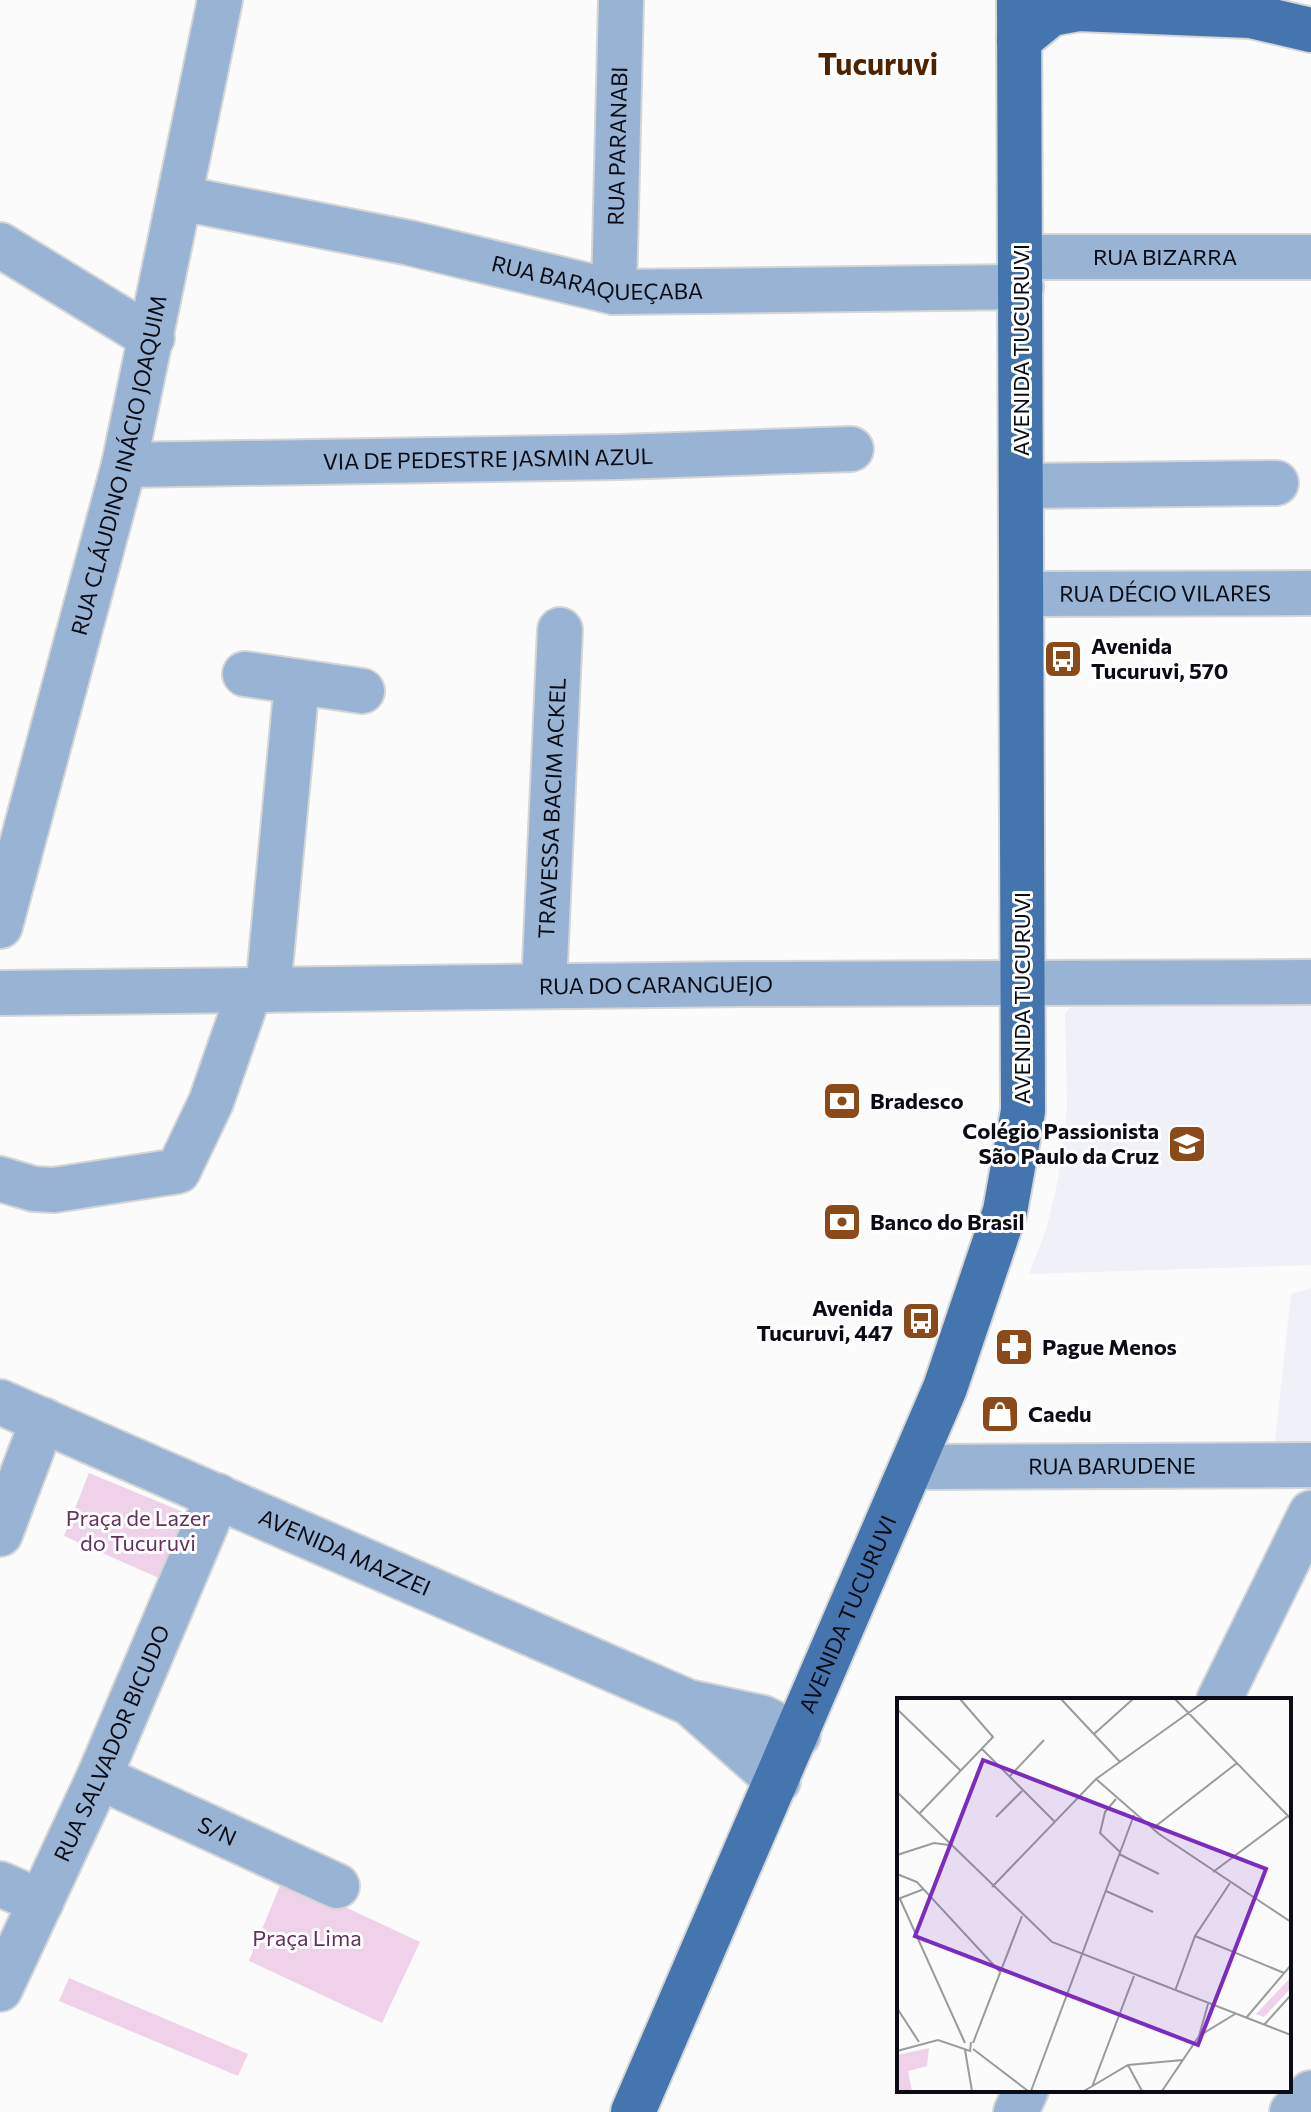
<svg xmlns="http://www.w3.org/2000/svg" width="1311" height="2112" viewBox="0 0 1311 2112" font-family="Commissioner,sans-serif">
<rect width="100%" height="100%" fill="#fbfbfb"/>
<g fill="#eff0f8">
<path d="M1311 1003V1265L1029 1274 1046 1230 1058 1180 1067 1107 1065 1013 1070 1008 1076 1004Z"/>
<path d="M1311 1288V1442L1275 1441 1291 1294Z"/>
</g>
<g fill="#efd2e9">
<path d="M89 1473 188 1514 161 1579 64 1536Z"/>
<path d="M283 1878 420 1942 382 2023 249 1961Z"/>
<path d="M69 1978 248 2054 238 2076 59 2001Z"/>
</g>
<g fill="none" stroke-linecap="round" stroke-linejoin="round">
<defs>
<g id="minor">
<path id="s1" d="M180 198 410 243 614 292 1021 287"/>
<path d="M0 245 152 338"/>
<path id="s2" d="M1021 257H1311"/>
<path id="s3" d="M614 292 621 0"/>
<path id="s4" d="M124 465 619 457 851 449"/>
<path d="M1021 486 1276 483"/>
<path id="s5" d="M1021 594 1311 593"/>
<path d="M245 674 362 691"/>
<path id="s6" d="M0 926 124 465 220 0"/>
<path id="s7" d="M544 986 560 630"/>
<path d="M268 990 297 682"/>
<path id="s8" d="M0 993 745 984 1311 982"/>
<path d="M0 1179 34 1189 54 1190 178 1171 211 1102 250 990"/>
<path id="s9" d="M0 1402 688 1702 763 1718 798 1735"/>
<path id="s10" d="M912 1467 1311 1465"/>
<path d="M0 1534 43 1420"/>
<path d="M1219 1700 1311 1513"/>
<path d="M690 1703 778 1781"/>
<path id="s11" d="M99 1777 337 1886"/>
<path d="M0 1884 41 1902"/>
<path id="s12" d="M0 1989 99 1777 218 1496"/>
<path d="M1016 2112 1026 2090"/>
<path d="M1292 2112 1311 2093"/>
</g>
<g id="major">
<path d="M1019 40 1051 14 1078 9 1251 16 1311 30"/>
<path id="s13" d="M633 2112 945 1388 1005 1211 1023 1111 1019 0"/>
</g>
</defs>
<use href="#minor" stroke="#d4d5d6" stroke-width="48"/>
<use href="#major" stroke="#d4d5d6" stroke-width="48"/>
<use href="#minor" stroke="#99b3d4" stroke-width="44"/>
<use href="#major" stroke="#4575af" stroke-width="44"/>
</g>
<defs>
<symbol id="bus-square" viewBox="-11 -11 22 22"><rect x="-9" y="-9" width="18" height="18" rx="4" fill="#8c491a" stroke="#fff"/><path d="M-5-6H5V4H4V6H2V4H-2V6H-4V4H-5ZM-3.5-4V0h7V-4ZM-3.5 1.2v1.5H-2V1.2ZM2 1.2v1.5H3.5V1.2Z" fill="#fff"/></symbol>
<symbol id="bank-square" viewBox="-11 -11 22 22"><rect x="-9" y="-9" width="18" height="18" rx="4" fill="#8c491a" stroke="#fff"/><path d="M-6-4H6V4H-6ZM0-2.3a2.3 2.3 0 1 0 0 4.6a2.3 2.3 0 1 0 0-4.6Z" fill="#fff"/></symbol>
<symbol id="school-square" viewBox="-11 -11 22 22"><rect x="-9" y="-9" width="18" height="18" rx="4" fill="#8c491a" stroke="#fff"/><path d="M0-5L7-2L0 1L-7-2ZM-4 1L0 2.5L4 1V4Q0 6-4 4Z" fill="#fff"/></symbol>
<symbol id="pharmacy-square" viewBox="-11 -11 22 22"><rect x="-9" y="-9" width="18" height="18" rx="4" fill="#8c491a" stroke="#fff"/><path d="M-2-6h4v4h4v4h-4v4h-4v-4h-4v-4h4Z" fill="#fff"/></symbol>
<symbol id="shop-square" viewBox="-11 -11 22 22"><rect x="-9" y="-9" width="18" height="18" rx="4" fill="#8c491a" stroke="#fff"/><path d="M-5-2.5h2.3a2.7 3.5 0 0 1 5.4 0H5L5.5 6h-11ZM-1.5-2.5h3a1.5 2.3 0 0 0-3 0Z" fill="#fff"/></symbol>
</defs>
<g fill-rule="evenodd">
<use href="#bus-square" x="1041" y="637" width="44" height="44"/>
<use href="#bank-square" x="820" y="1079" width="44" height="44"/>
<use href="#school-square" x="1165" y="1122" width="44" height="44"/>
<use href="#bank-square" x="820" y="1200" width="44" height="44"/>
<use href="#bus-square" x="899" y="1299" width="44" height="44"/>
<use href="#pharmacy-square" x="992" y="1325" width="44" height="44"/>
<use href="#shop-square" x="978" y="1392" width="44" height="44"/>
</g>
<g text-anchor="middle" stroke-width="6" stroke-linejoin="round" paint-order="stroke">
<g font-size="22" fill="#0a0b15" stroke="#fff">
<text dy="8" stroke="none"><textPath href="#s3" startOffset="146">RUA PARANABI</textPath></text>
<text dy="8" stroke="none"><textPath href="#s2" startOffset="144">RUA BIZARRA</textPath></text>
<text dy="8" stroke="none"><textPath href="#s1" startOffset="426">RUA BARAQUEÇABA</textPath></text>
<text transform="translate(1021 350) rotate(-90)" y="8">AVENIDA TUCURUVI</text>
<text dy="8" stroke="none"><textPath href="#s4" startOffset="364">VIA DE PEDESTRE JASMIN AZUL</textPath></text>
<text dy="8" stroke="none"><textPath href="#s6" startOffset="476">RUA CLÁUDINO INÁCIO JOAQUIM</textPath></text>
<text dy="8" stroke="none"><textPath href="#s5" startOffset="144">RUA DÉCIO VILARES</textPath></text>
<text dy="8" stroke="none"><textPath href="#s7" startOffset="178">TRAVESSA BACIM ACKEL</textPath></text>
<text dy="8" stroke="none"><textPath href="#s8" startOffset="656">RUA DO CARANGUEJO</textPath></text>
<text transform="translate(1022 998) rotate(-90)" y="8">AVENIDA TUCURUVI</text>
<text dy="8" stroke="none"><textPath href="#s10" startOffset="200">RUA BARUDENE</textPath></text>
<text dy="8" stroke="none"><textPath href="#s9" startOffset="376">AVENIDA MAZZEI</textPath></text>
<text dy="8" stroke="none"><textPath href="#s13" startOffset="542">AVENIDA TUCURUVI</textPath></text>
<text dy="8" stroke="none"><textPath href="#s12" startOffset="270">RUA SALVADOR BICUDO</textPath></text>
<text dy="8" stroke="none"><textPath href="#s11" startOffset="130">S/N</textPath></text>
</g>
<g font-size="22" font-weight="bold" fill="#0a0b15" stroke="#fff" text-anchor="start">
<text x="1091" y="654">Avenida<tspan x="1091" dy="25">Tucuruvi, 570</tspan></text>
<text x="870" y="1109">Bradesco</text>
<text x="1159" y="1139" text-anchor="end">Colégio Passionista<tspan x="1159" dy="25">São Paulo da Cruz</tspan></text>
<text x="870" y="1230">Banco do Brasil</text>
<text x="893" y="1316" text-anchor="end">Avenida<tspan x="893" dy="25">Tucuruvi, 447</tspan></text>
<text x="1042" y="1355">Pague Menos</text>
<text x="1028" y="1422">Caedu</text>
</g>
<g font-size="22" fill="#64315c" stroke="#fff">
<text x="138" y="1526">Praça de Lazer<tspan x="138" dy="25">do Tucuruvi</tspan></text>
<text x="307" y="1946">Praça Lima</text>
</g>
<g font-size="30" font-weight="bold" fill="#4f2200" stroke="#fff">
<text x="878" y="75">Tucuruvi</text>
</g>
</g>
<g transform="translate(897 1698)">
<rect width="394" height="394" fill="#fbfbfb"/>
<path d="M394 279V290L367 319 359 316ZM32 350 30 368 11 373 15 393H0V357Z" fill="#efd2e9"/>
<path fill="none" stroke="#9b9b9f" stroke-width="2" d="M164 1 223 64M278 1 394 121M0 11 63 72M197 36 236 1M85 51 157 123M112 79 147 42M199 81 262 136 394 224M0 94 155 244 394 337M219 101 208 114 203 135 223 154M22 116 96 39 63 1M99 119 125 93M255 131 340 65M222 156 262 176M0 157 37 145 52 147M316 174 391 118M0 176 20 184 104 275M95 189 199 81 311 1M209 193 256 214M1 201 27 191M3 201 68 345M298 238 387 275M278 293 298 238 333 185M0 310 22 344M349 320 394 267M367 327 394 297M302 338 338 316M76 345 125 218M76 351 131 393M68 352 75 393M0 353 41 342 73 353 74 344M231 367 245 393M195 389 237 278M134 393 237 117M187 393 231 367 286 362M265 393 302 338 311 306"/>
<path fill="#7b2cbf" fill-opacity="0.15" stroke="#7b2cbf" stroke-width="4" d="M86 62 369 171 301 347 18 238Z"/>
<rect width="394" height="394" fill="none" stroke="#0a0b15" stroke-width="4"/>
</g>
</svg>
